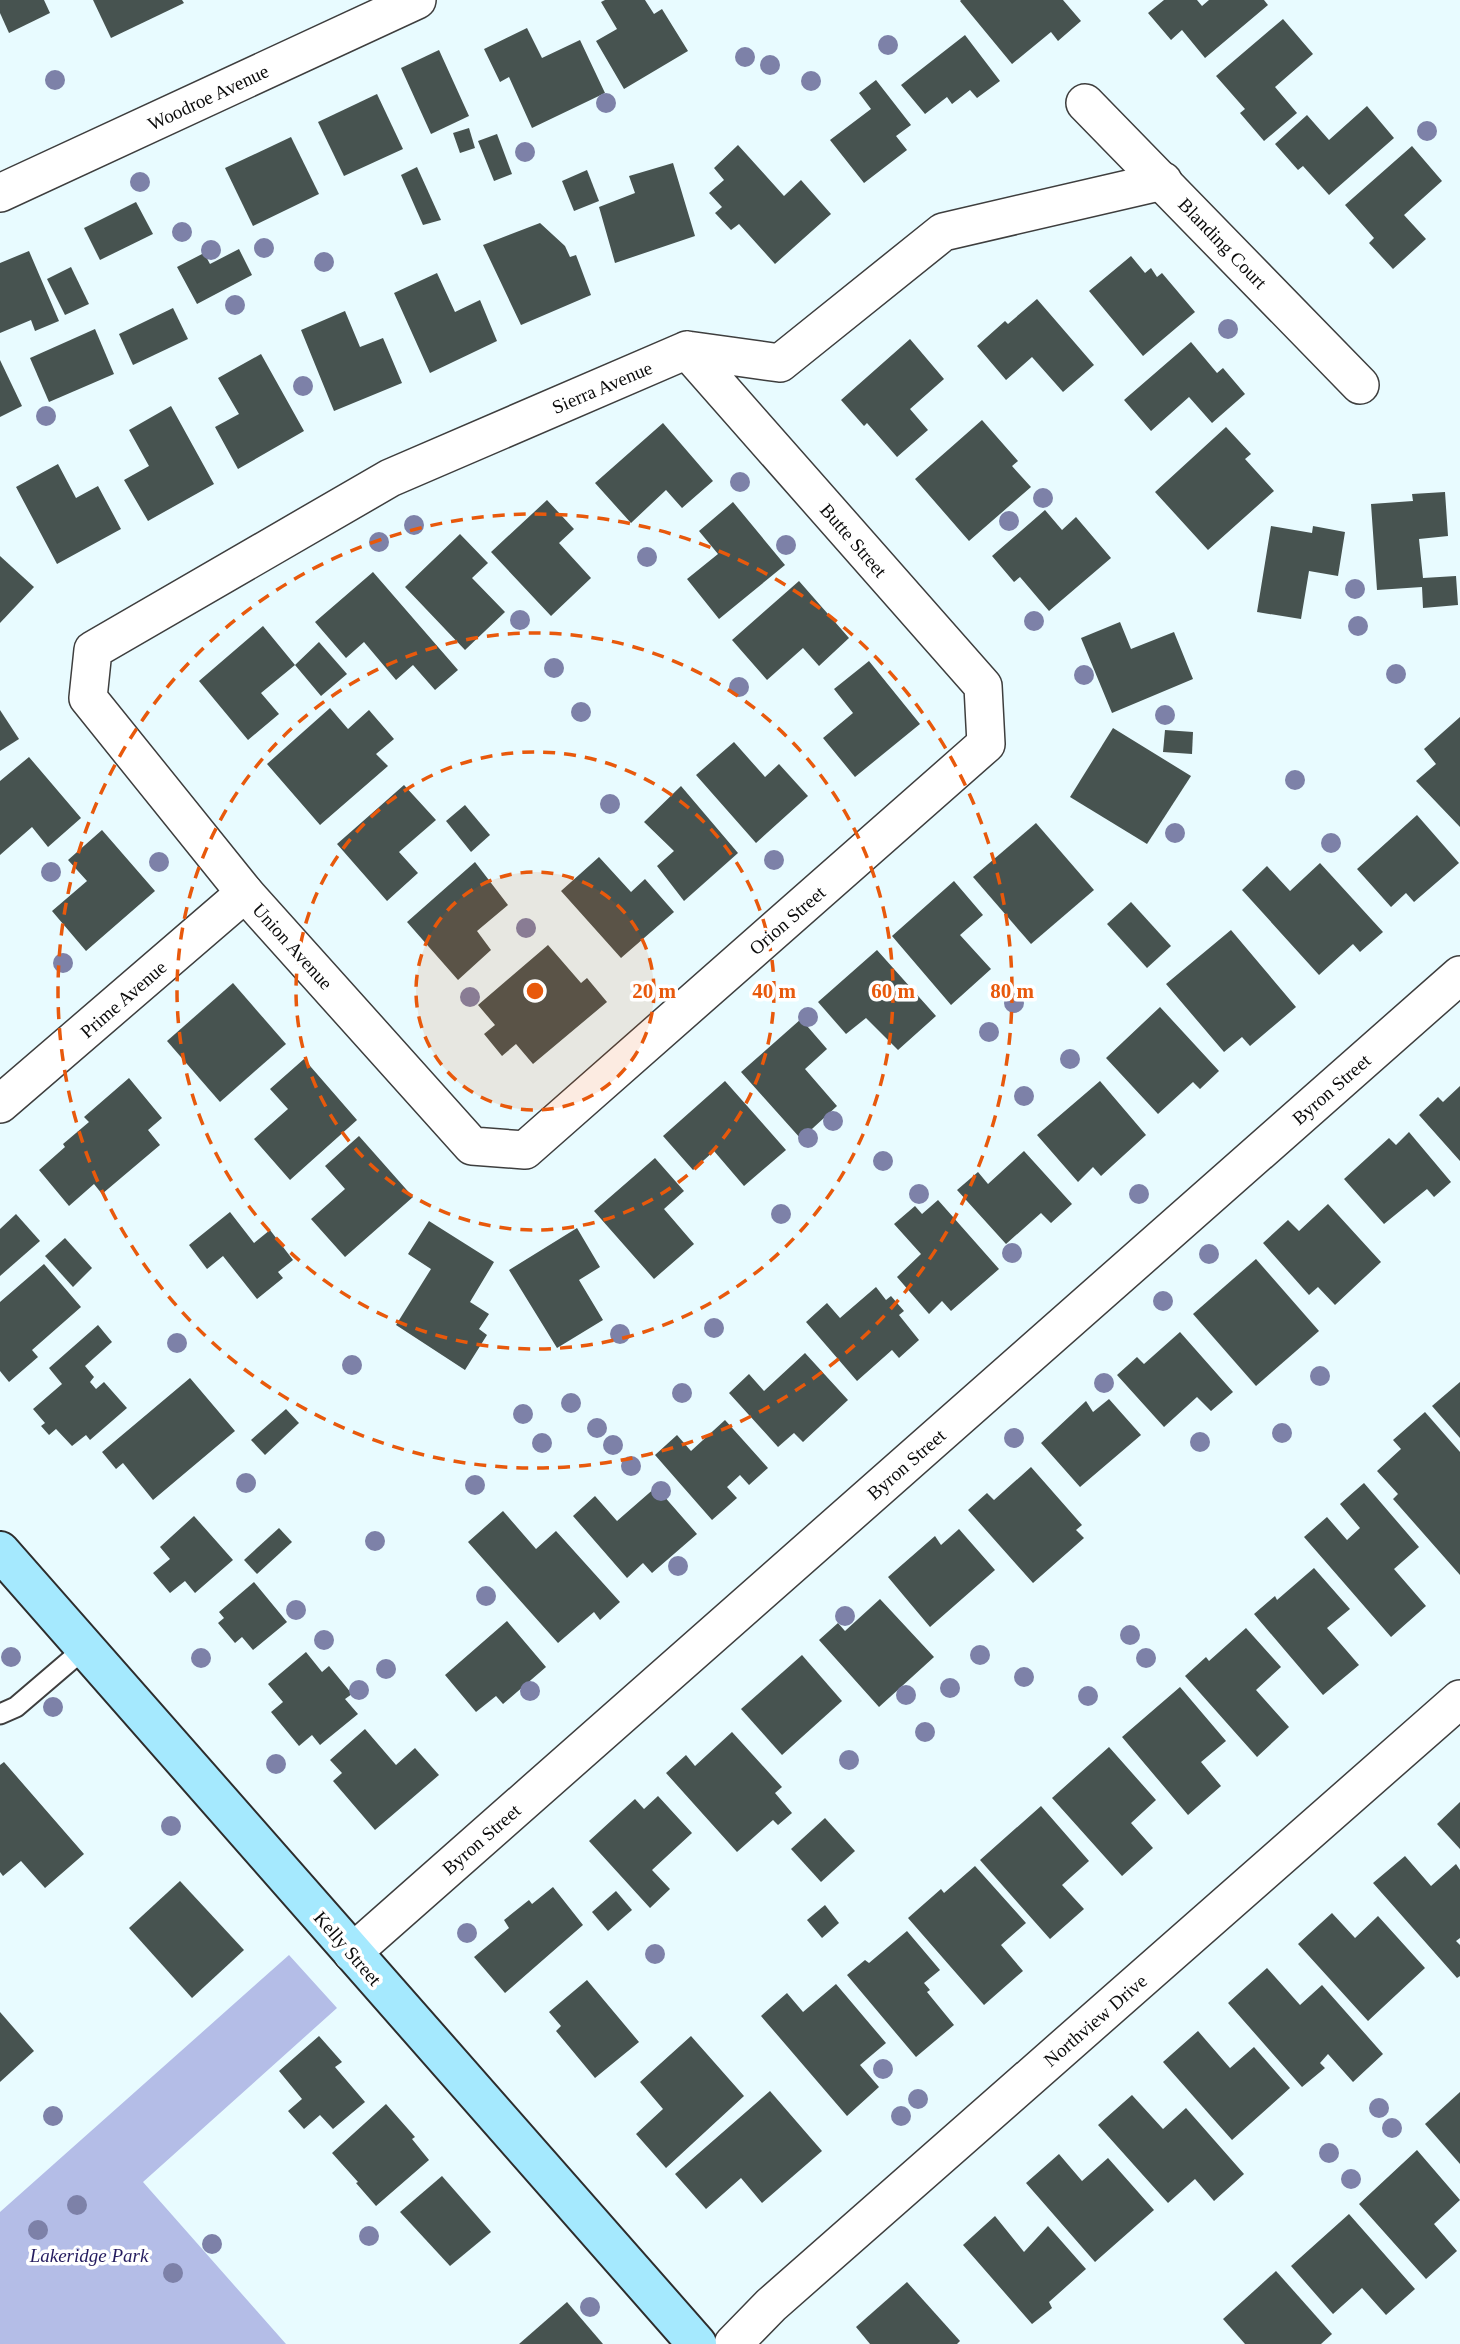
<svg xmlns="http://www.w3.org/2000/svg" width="1460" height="2344" viewBox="0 0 1460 2344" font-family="Georgia,serif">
<rect width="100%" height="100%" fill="#e8fbff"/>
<path fill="#b4bde7" d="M289 1955 337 2008 143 2182 286 2344H0V2212Z"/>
<g fill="#475350">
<path d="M0 0H44L50 13 9 33 0 13Z"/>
<path d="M93 0H182L184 3 111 38Z"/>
<path d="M605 0H645L654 14 662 9 688 51 624 89 596 41 617 29 601 2Z"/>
<path d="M961 0H1063L1081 21 1058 41 1051 32 1012 64 960 1Z"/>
<path d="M1164 0H1197L1202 6 1209 0H1264L1268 5 1205 58 1182 30 1171 40 1148 13Z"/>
<path d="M1283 19 1313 54 1275 87 1297 113 1264 141 1240 113 1245 109 1216 76Z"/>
<path d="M527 28 542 58 580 40 605 93 532 128 509 77 500 82 484 49Z"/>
<path d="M965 35 1000 81 977 98 970 90 952 104 947 97 925 114 901 85Z"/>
<path d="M439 50 469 116 431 134 401 68Z"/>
<path d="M876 80 911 125 896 136 907 150 864 183 830 140 871 109 859 93Z"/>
<path d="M377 94 403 149 344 176 318 122Z"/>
<path d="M1367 106 1394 138 1329 195 1303 166 1298 170 1275 144 1307 115 1329 140Z"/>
<path d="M469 128 475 148 460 153 453 133Z"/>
<path d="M497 134 512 174 494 181 478 141Z"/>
<path d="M291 137 319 194 253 226 225 168Z"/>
<path d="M738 145 784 196 801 180 831 214 775 264 739 224 731 230 715 213 722 207 709 193 724 180 714 168Z"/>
<path d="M1412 146 1442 181 1404 215 1426 239 1393 269 1369 243 1374 238 1345 205Z"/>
<path d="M673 163 695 236 615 263 599 207 635 193 629 176Z"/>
<path d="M417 167 441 220 423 225 401 175Z"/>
<path d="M587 170 599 201 574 211 562 181Z"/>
<path d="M136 202 153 234 100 260 84 228Z"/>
<path d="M540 223 565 246 570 257 576 255 591 295 521 325 483 245Z"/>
<path d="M239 249 252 275 197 304 177 267 204 253 210 264Z"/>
<path d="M29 251 59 321 35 331 31 320 0 333V263Z"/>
<path d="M1131 256 1145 273 1151 268 1157 277 1162 273 1195 312 1143 356 1089 291Z"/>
<path d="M71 267 89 304 65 315 47 279Z"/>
<path d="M437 273 455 312 480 300 497 341 430 373 394 293Z"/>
<path d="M1037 299 1094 365 1063 392 1032 357 1006 380 977 346 1005 321 1008 324Z"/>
<path d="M173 308 188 339 133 365 119 334Z"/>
<path d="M345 311 360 347 383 338 402 383 334 411 301 330Z"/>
<path d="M95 329 114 374 49 402 30 358Z"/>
<path d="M910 339 944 379 910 409 928 430 897 457 867 423 864 426 841 400Z"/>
<path d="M1191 342 1217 373 1223 368 1245 394 1212 423 1189 397 1151 431 1124 400Z"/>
<path d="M261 354 304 431 238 469 215 427 239 414 218 378Z"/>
<path d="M0 360 22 406 0 417Z"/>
<path d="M171 406 214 484 148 521 124 480 149 466 129 430Z"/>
<path d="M982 420 1018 461 1012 466 1031 487 969 541 915 479Z"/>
<path d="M663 423 713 481 682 508 666 490 631 523 595 483Z"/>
<path d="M1226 427 1251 454 1245 459 1274 491 1208 550 1155 492Z"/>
<path d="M58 464 76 498 98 486 121 529 57 564 16 487Z"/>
<path d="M1445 492 1448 536 1419 539 1423 578 1456 576 1458 605 1423 608 1422 587 1377 590 1371 504 1413 501 1412 494Z"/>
<path d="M547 500 574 529 559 543 591 578 551 616 491 552Z"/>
<path d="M733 502 785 565 719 619 687 579 718 554 699 531Z"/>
<path d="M1045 510 1062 530 1076 517 1111 558 1049 611 1020 577 1014 582 992 556Z"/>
<path d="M1271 526 1312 533 1313 526 1345 532 1338 576 1309 571 1301 619 1257 612Z"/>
<path d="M460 534 488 563 472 578 505 612 465 650 405 587Z"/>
<path d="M0 556 34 587 0 623Z"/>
<path d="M373 572 458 670 435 690 413 665 396 680 364 642 346 658 315 622Z"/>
<path d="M799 581 849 638 819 666 803 648 767 680 732 640Z"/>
<path d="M1120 622 1131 649 1174 632 1193 679 1112 713 1081 638Z"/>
<path d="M263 626 295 665 319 642 347 674 321 696 295 665 261 693 279 714 248 740 199 681Z"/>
<path d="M869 661 920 724 855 777 823 738 853 713 834 689Z"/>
<path d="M330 708 348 729 369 710 394 739 376 754 388 766 320 825 267 764Z"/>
<path d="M0 710 19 739 0 751Z"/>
<path d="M1460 717V827L1416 781 1436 764 1424 749Z"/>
<path d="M1113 728 1191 776 1147 844 1070 797Z"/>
<path d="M1165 730 1193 732 1192 754 1163 752Z"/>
<path d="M734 742 765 777 779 764 808 796 756 843 696 775Z"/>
<path d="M29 757 81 818 48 847 32 827 0 855V781Z"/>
<path d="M404 785 436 820 399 852 418 873 387 901 337 844Z"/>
<path d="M681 786 738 853 684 901 657 866 674 851 644 822Z"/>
<path d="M465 805 490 835 471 852 446 821Z"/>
<path d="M1417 815 1459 863 1414 902 1406 893 1391 907 1357 869Z"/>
<path d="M1036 823 1094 890 1031 944 973 877Z"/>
<path d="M102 830 155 891 86 951 52 911 87 881 68 860Z"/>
<path d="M599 857 631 892 645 879 674 912 621 958 561 891Z"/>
<path d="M475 862 508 905 477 931 491 950 458 980 407 922Z"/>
<path d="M1320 863 1383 932 1360 952 1353 944 1319 975 1242 890 1267 866 1290 891Z"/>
<path d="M954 881 983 915 960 935 991 969 951 1005 892 936Z"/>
<path d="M1131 902 1171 946 1147 968 1107 924Z"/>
<path d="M1231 930 1296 1007 1250 1046 1242 1037 1224 1052 1166 984Z"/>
<path d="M548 945 581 983 587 978 607 1002 533 1064 516 1044 502 1056 484 1034 495 1025 478 1005Z"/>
<path d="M877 950 936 1016 898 1050 866 1018 846 1034 818 1002Z"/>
<path d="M233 983 286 1044 220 1102 167 1041Z"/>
<path d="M1160 1007 1219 1071 1200 1089 1193 1082 1158 1114 1106 1058Z"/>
<path d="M801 1019 827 1049 805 1069 837 1106 801 1139 741 1072Z"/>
<path d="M304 1059 357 1120 290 1180 254 1139 288 1109 270 1089Z"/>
<path d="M129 1078 162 1118 148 1130 160 1145 102 1194 94 1184 69 1206 39 1170 65 1147 63 1144 89 1122 84 1117Z"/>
<path d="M725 1081 786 1150 744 1186 714 1151 693 1170 663 1136Z"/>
<path d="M1100 1081 1146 1135 1101 1176 1093 1167 1078 1182 1037 1135Z"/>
<path d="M1460 1086V1161L1419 1115 1438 1097 1443 1102Z"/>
<path d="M1409 1132 1451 1182 1434 1197 1427 1189 1384 1224 1344 1179 1389 1138 1396 1145Z"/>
<path d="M359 1136 413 1197 345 1257 311 1219 345 1189 325 1166Z"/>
<path d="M1024 1151 1072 1204 1051 1223 1041 1213 1006 1244 957 1190 978 1172 988 1184Z"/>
<path d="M655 1158 684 1191 664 1209 694 1244 654 1279 594 1211Z"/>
<path d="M938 1200 999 1269 951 1311 942 1301 929 1314 897 1277 921 1254 894 1224 915 1206 922 1214Z"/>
<path d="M1328 1204 1381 1262 1335 1305 1318 1287 1309 1295 1263 1243 1288 1220 1299 1231Z"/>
<path d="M230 1212 254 1243 270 1230 293 1260 278 1272 283 1278 257 1299 223 1256 207 1269 189 1245Z"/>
<path d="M16 1214 40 1241 0 1276V1229Z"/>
<path d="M429 1221 494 1262 470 1302 489 1314 479 1329 487 1335 465 1370 396 1325 431 1269 408 1254Z"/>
<path d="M577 1228 600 1267 579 1280 603 1320 557 1348 509 1270Z"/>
<path d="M65 1238 92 1268 73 1287 45 1256Z"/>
<path d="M1256 1259 1319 1331 1256 1386 1193 1314Z"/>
<path d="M44 1264 81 1307 32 1350 38 1357 9 1382 0 1371V1302Z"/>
<path d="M876 1287 886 1300 891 1296 904 1311 899 1315 919 1340 899 1358 892 1350 857 1381 806 1322 827 1303 840 1318Z"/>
<path d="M98 1325 112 1342 85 1366 94 1377 90 1382 96 1389 104 1382 127 1408 90 1440 86 1435 72 1446 56 1429 49 1435 41 1426 45 1423 33 1409 62 1384 49 1368Z"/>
<path d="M1180 1332 1233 1392 1211 1411 1197 1397 1164 1427 1117 1375 1137 1357 1144 1364Z"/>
<path d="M805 1353 848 1400 803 1442 794 1433 778 1447 729 1393 749 1374 764 1391Z"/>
<path d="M190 1378 235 1431 153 1500 123 1463 116 1469 102 1452Z"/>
<path d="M1460 1382V1438L1432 1406Z"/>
<path d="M1109 1399 1141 1435 1080 1487 1041 1443 1086 1401 1093 1412Z"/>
<path d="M286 1409 299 1423 265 1455 251 1440Z"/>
<path d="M1425 1412 1460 1452V1575L1393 1499 1398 1494 1377 1471 1401 1449 1393 1440Z"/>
<path d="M725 1420 768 1468 749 1485 740 1475 727 1487 737 1498 712 1520 655 1455 677 1435 691 1451Z"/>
<path d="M1031 1467 1082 1525 1076 1530 1084 1538 1033 1583 968 1510 987 1493 994 1500Z"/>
<path d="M1364 1483 1419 1547 1394 1569 1426 1606 1391 1637 1304 1537 1327 1517 1347 1540 1360 1528 1340 1504Z"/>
<path d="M656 1487 697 1534 652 1573 643 1563 627 1578 573 1516 595 1496 617 1521Z"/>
<path d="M503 1511 536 1549 556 1531 620 1602 600 1620 594 1612 558 1643 468 1542Z"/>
<path d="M194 1516 233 1560 195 1593 185 1581 170 1593 153 1573 170 1559 160 1547Z"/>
<path d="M279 1528 292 1542 257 1574 244 1560Z"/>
<path d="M959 1529 995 1570 930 1627 888 1577 935 1536 941 1545Z"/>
<path d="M1314 1568 1350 1609 1327 1628 1359 1665 1323 1695 1254 1614 1275 1596 1277 1600Z"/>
<path d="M254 1582 287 1622 253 1650 242 1637 235 1643 218 1623 224 1618 219 1612Z"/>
<path d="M880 1599 934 1657 879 1707 819 1640 838 1623 845 1631Z"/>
<path d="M507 1621 546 1667 503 1704 496 1696 476 1712 445 1675Z"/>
<path d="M1246 1628 1281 1667 1256 1690 1289 1727 1257 1757 1185 1676 1206 1657 1209 1661Z"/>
<path d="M306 1652 322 1672 329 1666 352 1694 345 1699 358 1714 320 1745 312 1735 299 1746 271 1712 283 1702 268 1684Z"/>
<path d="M802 1655 842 1701 782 1755 741 1709Z"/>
<path d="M1180 1687 1226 1741 1201 1762 1221 1786 1188 1815 1122 1737Z"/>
<path d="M365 1729 396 1765 415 1748 439 1775 375 1830 333 1781 342 1773 330 1760Z"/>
<path d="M732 1732 782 1787 775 1793 792 1813 778 1825 773 1820 737 1852 666 1773 686 1755 695 1766Z"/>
<path d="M1109 1747 1156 1800 1131 1823 1153 1848 1122 1876 1052 1798Z"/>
<path d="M4 1762 84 1854 45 1888 21 1861 3 1876 0 1872V1765Z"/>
<path d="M658 1796 692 1833 652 1870 670 1889 650 1908 589 1841 635 1799 644 1809Z"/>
<path d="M1460 1802V1849L1437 1824Z"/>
<path d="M1041 1806 1089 1861 1062 1885 1084 1909 1050 1939 980 1860Z"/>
<path d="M825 1818 855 1851 821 1882 791 1849Z"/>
<path d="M1405 1856 1431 1886 1456 1864 1460 1870V1938L1456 1941 1460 1945V1976L1457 1978 1373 1883Z"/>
<path d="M975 1866 1026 1923 1001 1945 1023 1971 984 2005 908 1918 941 1889 944 1893Z"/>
<path d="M180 1881 244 1950 192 1998 129 1928Z"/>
<path d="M553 1887 583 1925 505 1993 474 1957 509 1928 504 1920 529 1900 532 1904Z"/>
<path d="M616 1891 632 1910 608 1931 592 1912Z"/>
<path d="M825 1905 839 1923 822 1938 807 1920Z"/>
<path d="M1332 1913 1355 1938 1378 1916 1425 1968 1368 2021 1298 1944Z"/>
<path d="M907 1931 940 1970 924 1983 930 1990 927 1992 954 2025 916 2057 847 1975 865 1960 869 1963Z"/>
<path d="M1267 1968 1300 2005 1322 1985 1383 2054 1353 2082 1328 2054 1320 2063 1325 2068 1302 2087 1228 2003Z"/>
<path d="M587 1980 639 2042 595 2078 556 2031 561 2026 549 2012Z"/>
<path d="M836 1984 886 2043 860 2065 879 2087 847 2116 761 2016 787 1993 803 2012Z"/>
<path d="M0 2012 34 2051 0 2082Z"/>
<path d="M1198 2031 1230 2068 1254 2047 1290 2088 1232 2140 1163 2062Z"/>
<path d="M319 2036 342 2062 335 2067 365 2102 333 2129 320 2115 304 2129 288 2111 302 2099 279 2071Z"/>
<path d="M691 2036 744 2096 666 2168 636 2134 663 2109 640 2082Z"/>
<path d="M770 2091 822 2151 762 2203 741 2178 706 2209 675 2174Z"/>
<path d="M1460 2092V2164L1425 2124Z"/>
<path d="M1132 2095 1163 2129 1186 2108 1244 2174 1214 2201 1195 2179 1168 2203 1098 2125Z"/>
<path d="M386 2104 415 2137 412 2139 429 2160 376 2206 356 2183 358 2182 332 2153Z"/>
<path d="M1417 2150 1460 2200 1434 2224 1457 2251 1426 2279 1359 2204Z"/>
<path d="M1059 2154 1082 2181 1108 2158 1154 2210 1095 2262 1026 2183Z"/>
<path d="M442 2176 491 2232 450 2266 400 2212Z"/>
<path d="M1349 2214 1415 2289 1386 2315 1362 2288 1333 2314 1291 2266Z"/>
<path d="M995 2216 1024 2252 1048 2226 1086 2269 1049 2302 1052 2308 1032 2324 963 2245Z"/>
<path d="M1276 2271 1332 2334 1321 2344H1245L1223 2319Z"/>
<path d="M907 2282 960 2341 957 2344H870L856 2327Z"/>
<path d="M567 2302 603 2344H519Z"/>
</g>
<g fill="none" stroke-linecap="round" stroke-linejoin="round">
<defs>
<path id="lane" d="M0 1714 16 1707 85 1648"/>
<g id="street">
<path d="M1085 103 1360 385"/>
<path d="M0 193 417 0"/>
<path d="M687 350 983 686 986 744 525 1150 472 1146 245 893 88 698 93 650 390 478 687 350 780 363 943 232 1163 181"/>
<path d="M0 1104 245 893"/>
<path d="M352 1953 1460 975"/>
<path d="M733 2344 771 2305 1460 1699"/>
</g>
<path id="secondary" d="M0 1551 697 2344"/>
</defs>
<use href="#lane" stroke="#3e3e3e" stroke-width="23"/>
<use href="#street" stroke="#3e3e3e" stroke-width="40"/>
<use href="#secondary" stroke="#2d2d2d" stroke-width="42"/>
<use href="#lane" stroke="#fff" stroke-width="19"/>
<use href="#street" stroke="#fff" stroke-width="37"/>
<use href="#secondary" stroke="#a5e9fe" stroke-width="38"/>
</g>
<g fill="#7d81a8">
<circle cx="888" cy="45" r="10"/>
<circle cx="745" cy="57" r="10"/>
<circle cx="770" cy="65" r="10"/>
<circle cx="55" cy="80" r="10"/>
<circle cx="811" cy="81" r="10"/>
<circle cx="606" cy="103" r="10"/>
<circle cx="1427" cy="131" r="10"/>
<circle cx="525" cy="152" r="10"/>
<circle cx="140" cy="182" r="10"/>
<circle cx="182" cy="232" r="10"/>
<circle cx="264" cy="248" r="10"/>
<circle cx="211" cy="250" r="10"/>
<circle cx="324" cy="262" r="10"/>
<circle cx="235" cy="305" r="10"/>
<circle cx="1228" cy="329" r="10"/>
<circle cx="303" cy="386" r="10"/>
<circle cx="46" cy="416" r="10"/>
<circle cx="740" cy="482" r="10"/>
<circle cx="1043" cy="498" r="10"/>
<circle cx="1009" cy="521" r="10"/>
<circle cx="414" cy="525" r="10"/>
<circle cx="379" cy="542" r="10"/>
<circle cx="786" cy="545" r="10"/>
<circle cx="647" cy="557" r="10"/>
<circle cx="1355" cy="589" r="10"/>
<circle cx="520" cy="620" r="10"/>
<circle cx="1034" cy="621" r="10"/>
<circle cx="1358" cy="626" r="10"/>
<circle cx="554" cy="668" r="10"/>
<circle cx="1396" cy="674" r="10"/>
<circle cx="1084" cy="675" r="10"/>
<circle cx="739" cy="687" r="10"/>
<circle cx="581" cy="712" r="10"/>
<circle cx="1165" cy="715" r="10"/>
<circle cx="1295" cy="780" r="10"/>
<circle cx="610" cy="804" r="10"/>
<circle cx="1175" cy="833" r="10"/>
<circle cx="1331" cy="843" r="10"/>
<circle cx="774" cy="860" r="10"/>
<circle cx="159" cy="862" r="10"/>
<circle cx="51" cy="872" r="10"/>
<circle cx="526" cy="928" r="10"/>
<circle cx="63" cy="963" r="10"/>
<circle cx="470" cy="997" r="10"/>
<circle cx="1014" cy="1003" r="10"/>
<circle cx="808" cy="1017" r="10"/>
<circle cx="989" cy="1032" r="10"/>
<circle cx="1070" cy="1059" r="10"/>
<circle cx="1024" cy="1096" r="10"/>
<circle cx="833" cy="1121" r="10"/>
<circle cx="808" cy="1138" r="10"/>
<circle cx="883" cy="1161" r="10"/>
<circle cx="919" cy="1194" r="10"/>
<circle cx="1139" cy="1194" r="10"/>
<circle cx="781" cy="1214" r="10"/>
<circle cx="1012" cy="1253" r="10"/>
<circle cx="1209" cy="1254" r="10"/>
<circle cx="1163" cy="1301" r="10"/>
<circle cx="714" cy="1328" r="10"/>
<circle cx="620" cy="1334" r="10"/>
<circle cx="177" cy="1343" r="10"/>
<circle cx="352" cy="1365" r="10"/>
<circle cx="1320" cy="1376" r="10"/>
<circle cx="1104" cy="1383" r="10"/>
<circle cx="682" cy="1393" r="10"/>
<circle cx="571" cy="1403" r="10"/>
<circle cx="523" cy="1414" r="10"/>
<circle cx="597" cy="1428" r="10"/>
<circle cx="1282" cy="1433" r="10"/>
<circle cx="1014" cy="1438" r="10"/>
<circle cx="1200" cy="1442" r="10"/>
<circle cx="542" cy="1443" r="10"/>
<circle cx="613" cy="1445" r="10"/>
<circle cx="631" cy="1466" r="10"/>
<circle cx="246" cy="1483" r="10"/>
<circle cx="475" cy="1485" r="10"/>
<circle cx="661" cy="1491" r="10"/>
<circle cx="375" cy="1541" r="10"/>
<circle cx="678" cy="1566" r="10"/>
<circle cx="486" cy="1596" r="10"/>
<circle cx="296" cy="1610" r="10"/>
<circle cx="845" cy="1616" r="10"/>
<circle cx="1130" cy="1635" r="10"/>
<circle cx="324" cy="1640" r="10"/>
<circle cx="980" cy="1655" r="10"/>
<circle cx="11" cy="1657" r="10"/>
<circle cx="201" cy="1658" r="10"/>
<circle cx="1146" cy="1658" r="10"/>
<circle cx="386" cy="1669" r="10"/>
<circle cx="1024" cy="1677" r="10"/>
<circle cx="950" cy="1688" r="10"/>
<circle cx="359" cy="1690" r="10"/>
<circle cx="530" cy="1691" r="10"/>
<circle cx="906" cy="1695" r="10"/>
<circle cx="1088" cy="1696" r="10"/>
<circle cx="53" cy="1707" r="10"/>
<circle cx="925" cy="1732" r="10"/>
<circle cx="849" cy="1760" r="10"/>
<circle cx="276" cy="1764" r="10"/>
<circle cx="171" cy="1826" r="10"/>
<circle cx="467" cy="1933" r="10"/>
<circle cx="655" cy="1954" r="10"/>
<circle cx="883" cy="2069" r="10"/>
<circle cx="918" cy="2099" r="10"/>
<circle cx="1379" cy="2108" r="10"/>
<circle cx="53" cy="2116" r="10"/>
<circle cx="901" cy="2116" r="10"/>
<circle cx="1392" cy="2128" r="10"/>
<circle cx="1329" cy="2153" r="10"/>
<circle cx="1351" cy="2179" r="10"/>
<circle cx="77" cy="2205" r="10"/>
<circle cx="38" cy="2230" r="10"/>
<circle cx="369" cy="2236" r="10"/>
<circle cx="212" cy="2244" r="10"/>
<circle cx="173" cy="2273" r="10"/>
<circle cx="590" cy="2307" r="10"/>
</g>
<circle cx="535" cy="991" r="119" fill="#e8590c" fill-opacity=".12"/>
<g fill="none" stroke="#e8590c" stroke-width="3.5" stroke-dasharray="12 9">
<circle cx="535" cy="991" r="119"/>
<circle cx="535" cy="991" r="239"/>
<circle cx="535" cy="991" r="358"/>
<circle cx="535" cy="991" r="477"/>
</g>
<g text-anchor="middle" stroke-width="7" stroke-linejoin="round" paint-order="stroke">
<g font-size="19" fill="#0b0b0b" stroke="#fff">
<text transform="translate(208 97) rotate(-25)" y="7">Woodroe Avenue</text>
<text transform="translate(1223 243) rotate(46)" y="7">Blanding Court</text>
<text transform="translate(602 387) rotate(-23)" y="7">Sierra Avenue</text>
<text transform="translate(854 540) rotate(49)" y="7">Butte Street</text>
<text transform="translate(787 920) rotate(-41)" y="7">Orion Street</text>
<text transform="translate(293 946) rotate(48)" y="7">Union Avenue</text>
<text transform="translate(123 999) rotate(-41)" y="7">Prime Avenue</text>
<text transform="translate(1331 1089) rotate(-41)" y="7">Byron Street</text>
<text transform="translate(906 1464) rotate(-41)" y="7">Byron Street</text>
<text transform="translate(481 1839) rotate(-41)" y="7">Byron Street</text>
<text transform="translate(348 1948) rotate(49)" y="7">Kelly Street</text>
<text transform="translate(1095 2020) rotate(-41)" y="7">Northview Drive</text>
</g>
<g font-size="19" font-style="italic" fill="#261d60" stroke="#fff">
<text x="89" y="2262">Lakeridge Park</text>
</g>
</g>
<circle cx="535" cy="991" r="10" fill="#e8590c" stroke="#fff" stroke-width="3.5"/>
<g font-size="21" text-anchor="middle" font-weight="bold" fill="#e8590c" stroke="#fff" stroke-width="7" stroke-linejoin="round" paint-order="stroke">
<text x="654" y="998">20 m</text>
<text x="774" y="998">40 m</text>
<text x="893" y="998">60 m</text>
<text x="1012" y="998">80 m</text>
</g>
</svg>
